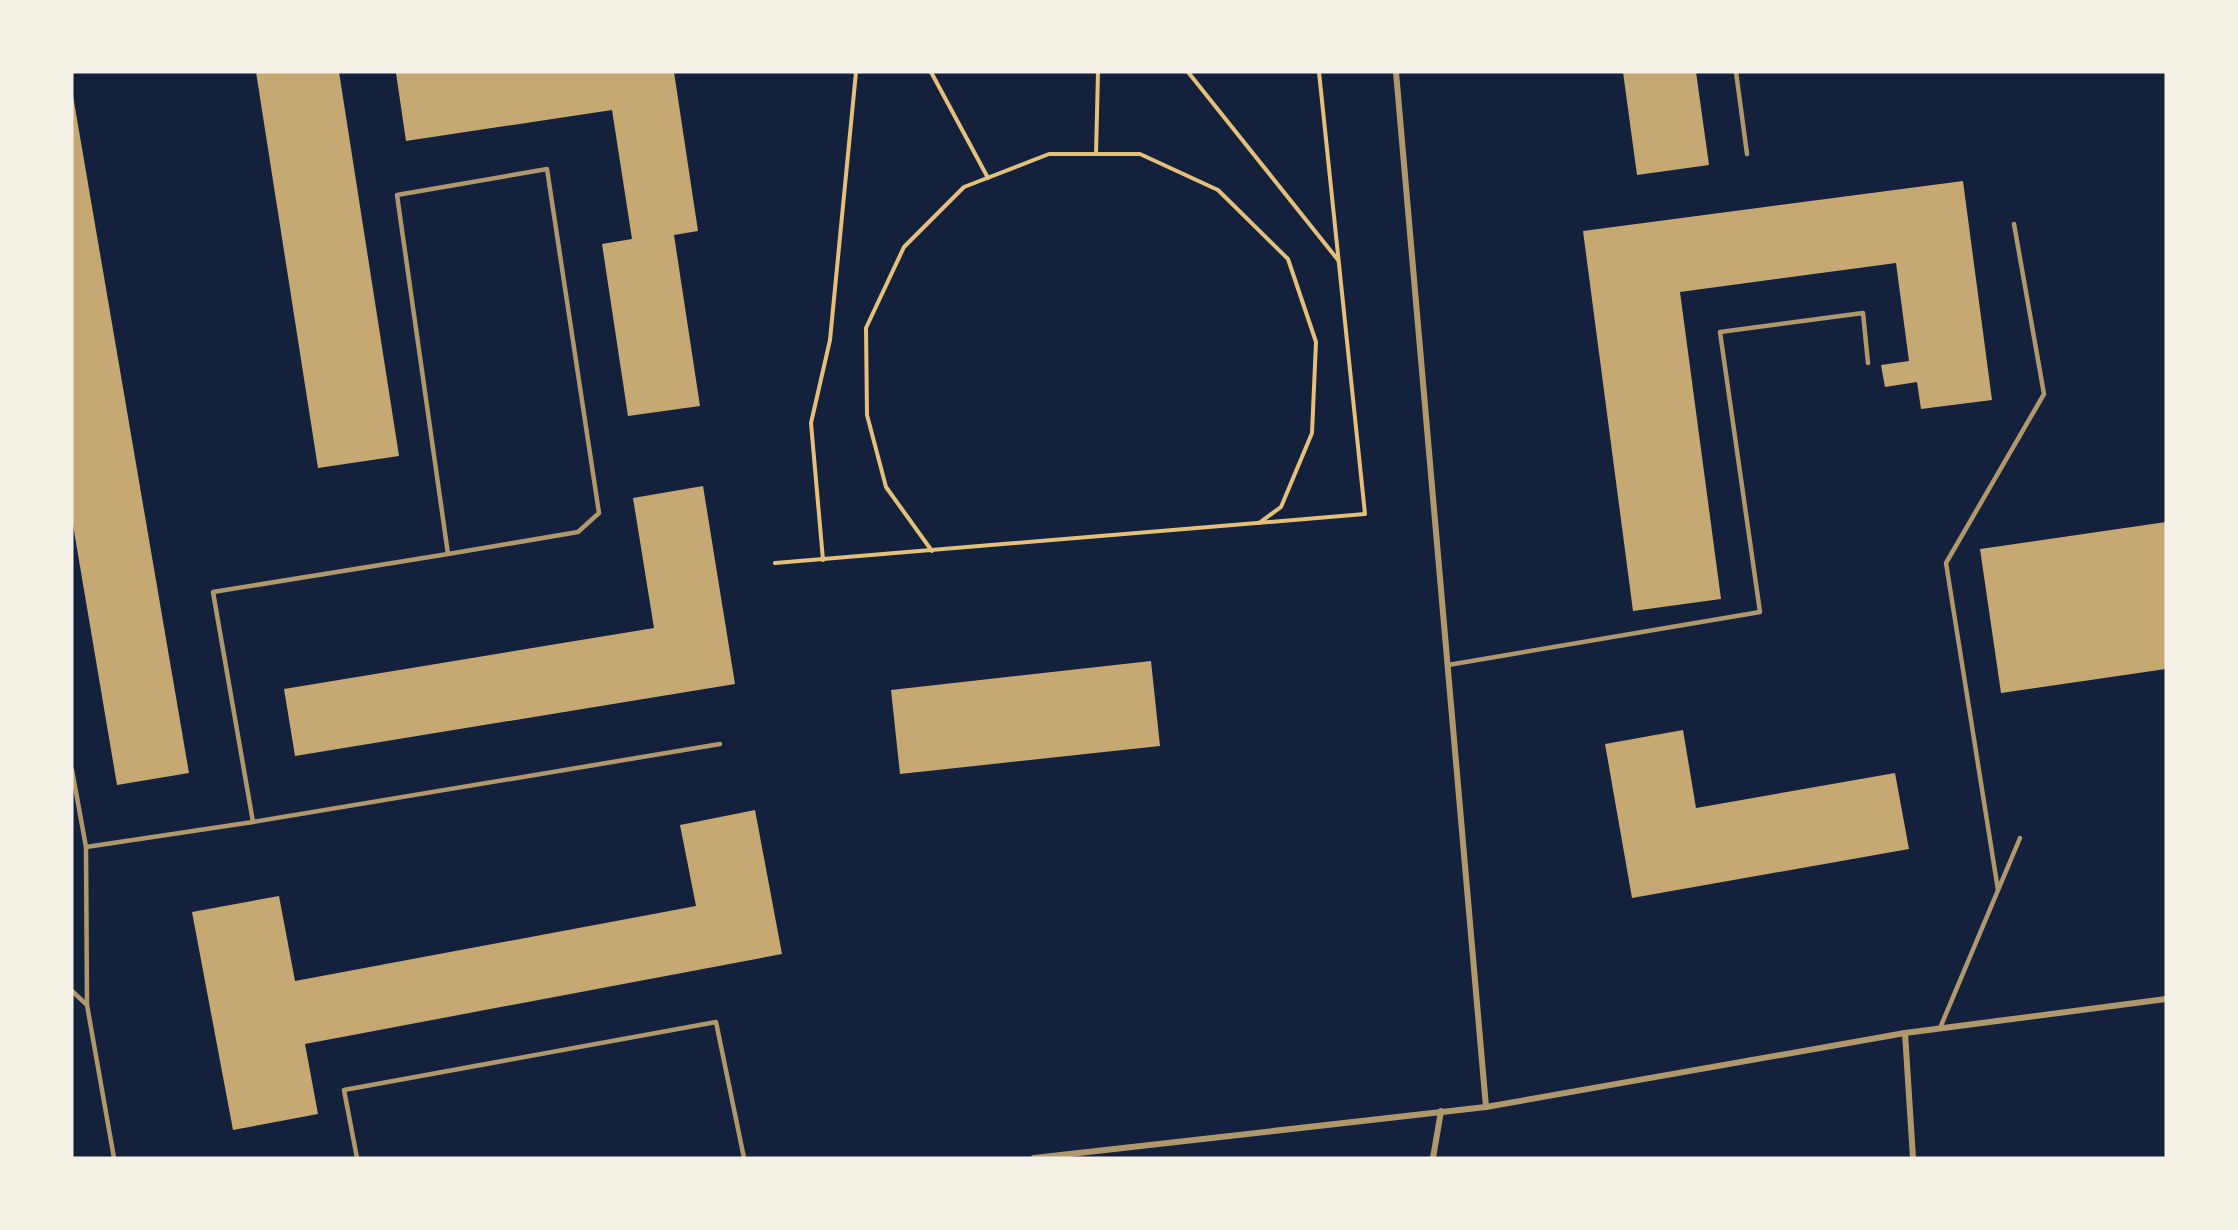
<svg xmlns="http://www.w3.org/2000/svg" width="2238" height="1230" viewBox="0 0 2238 1230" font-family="'PT Sans Narrow',sans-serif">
<rect width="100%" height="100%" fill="#14213d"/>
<g fill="#c6a872">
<path d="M256 72H339L399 456 318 468Z"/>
<path d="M674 72 698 231 674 235 700 406 628 416 602 244 632 239 612 110 406 141 396 73Z"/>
<path d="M1623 72H1696L1709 165 1637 175Z"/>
<path d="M72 90 189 773 117 785 72 519Z"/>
<path d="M1963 181 1992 400 1921 409 1917 382 1885 387 1881 365 1909 361 1896 263 1680 292 1721 599 1633 611 1583 231Z"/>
<path d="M703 486 735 684 295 756 284 689 654 628 633 498Z"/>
<path d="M2166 522V669L2001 693 1980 549Z"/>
<path d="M1151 661 1160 746 900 774 891 690Z"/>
<path d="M1683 730 1696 808 1895 773 1909 849 1632 898 1605 744Z"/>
<path d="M755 810 782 954 305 1044 318 1114 233 1130 192 912 279 896 295 981 696 906 680 825Z"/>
</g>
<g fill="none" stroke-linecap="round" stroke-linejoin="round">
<g stroke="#e5c07b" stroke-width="4">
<path d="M931 72 988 178"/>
<path d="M1188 72 1338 260"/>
<path d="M1096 154 1098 72"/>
<path d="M932 551 886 487 867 415 866 328 904 247 964 187 1049 154H1140L1218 190 1288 259 1316 342 1312 433 1281 507 1259 523"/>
<path d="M823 560 811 423 830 340 856 72"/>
<path d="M775 563 1365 514 1319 72"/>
</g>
<g stroke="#b1986c" stroke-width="4.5">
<path d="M1736 72 1747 154"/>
<path d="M1448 665 1760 612 1720 332 1863 313 1868 363"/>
<path d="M72 770 86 847 87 1005"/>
<path d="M253 822 720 744"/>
<path d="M86 847 253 822 213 592 448 554 397 195 547 169 599 513 578 532 448 554"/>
<path d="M1998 890 1946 563 2044 394 2014 224"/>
<path d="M72 991 87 1005 114 1158"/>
<path d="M1940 1028 2020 838"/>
<path d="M357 1158 344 1090 716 1022 744 1158"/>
</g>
<g stroke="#b1986c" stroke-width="6">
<path d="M1396 72 1486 1107"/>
<path d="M1905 1033 1913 1158"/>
<path d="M1034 1158 1486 1107 1905 1033 2166 999"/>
<path d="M1433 1158 1441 1111"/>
</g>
</g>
<rect width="2238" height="1230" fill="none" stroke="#f6f1e7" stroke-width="147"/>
</svg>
